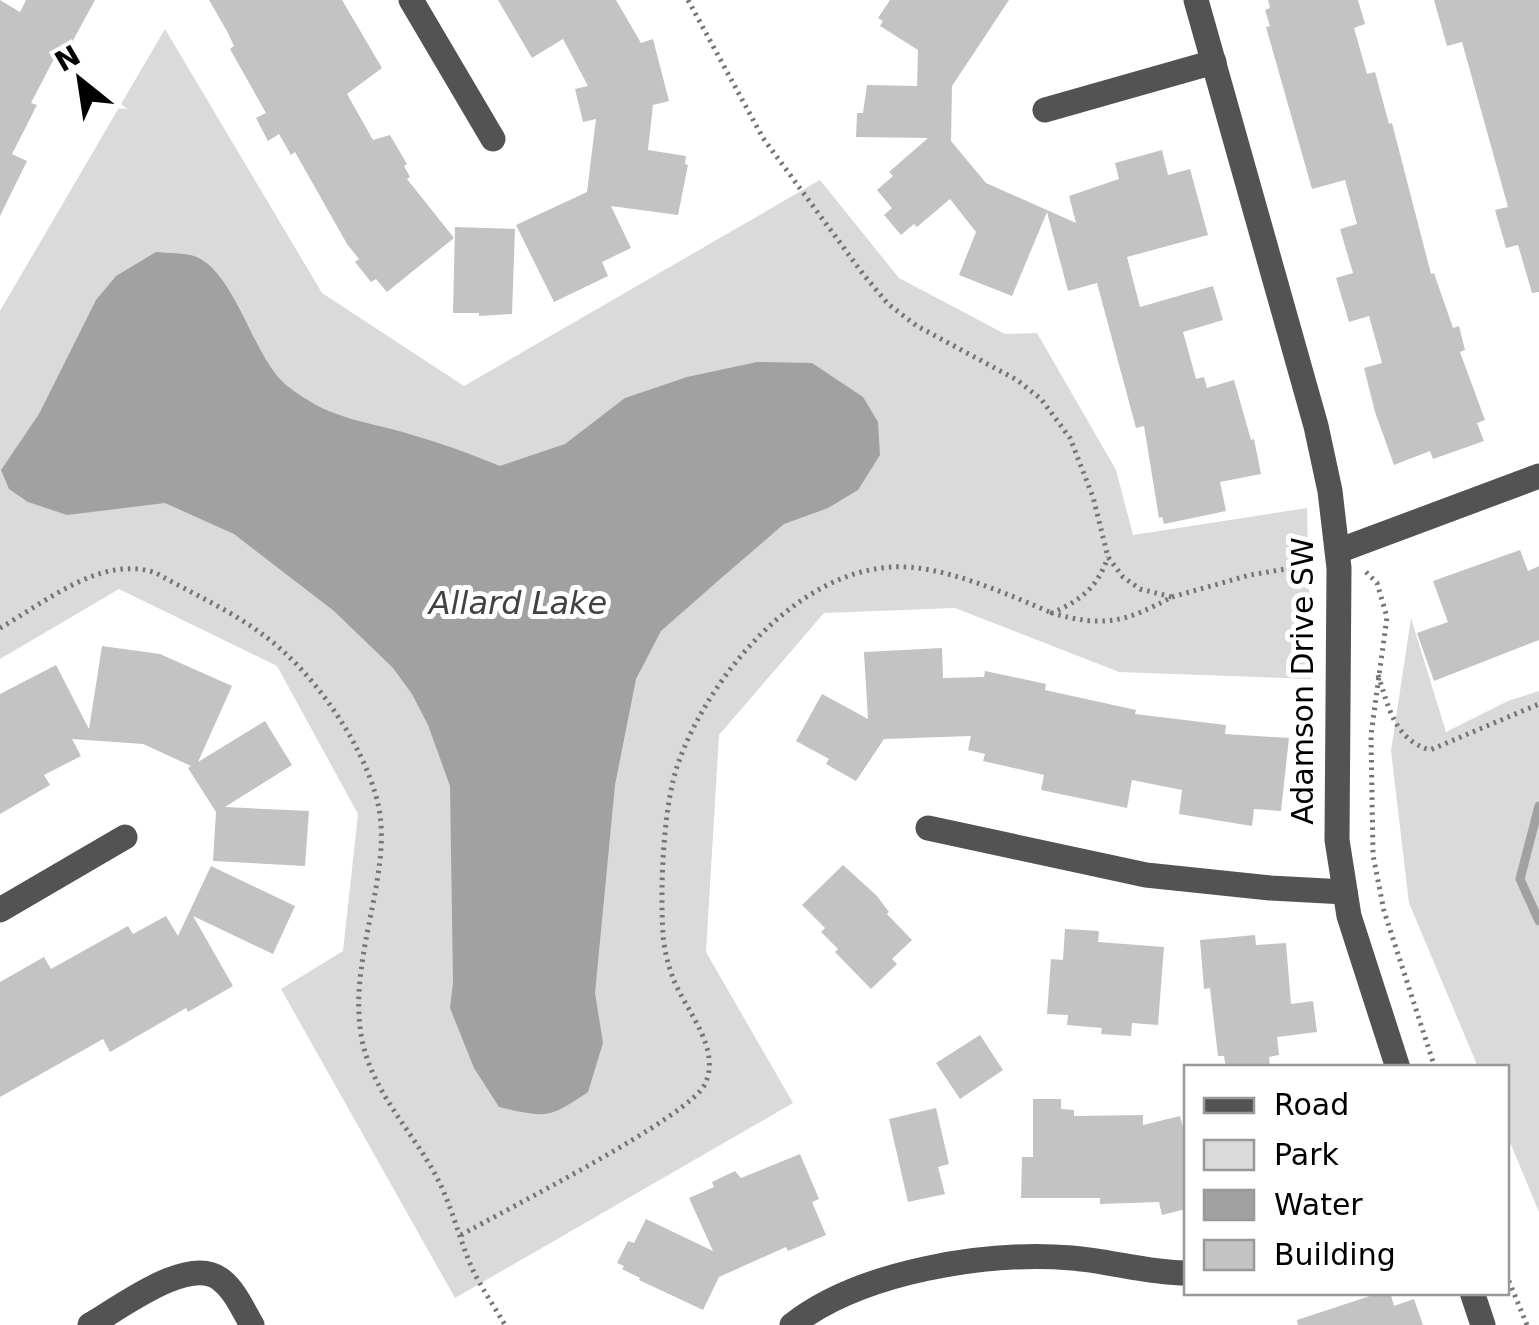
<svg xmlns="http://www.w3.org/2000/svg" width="1539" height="1325" viewBox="0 0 1539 1325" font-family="'DejaVu Sans',sans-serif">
<rect width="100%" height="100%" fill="#fff"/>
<g fill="#dadada">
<path d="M165 29 322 293 464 386 820 180 899 278 1005 334 1037 333 1116 470 1133 535 1307 508 1311 679 1119 672 955 608 824 613 719 735 706 952 793 1103 455 1298 281 989 343 951 358 814 277 666 119 589 0 659V311Z"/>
<path d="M1411 618 1446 732 1508 701 1539 691V1212L1507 1135 1506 1068 1478 1067 1409 903 1391 751Z"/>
</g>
<path fill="#a1a1a1" d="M156 252C168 253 183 253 194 256 235 270 253 358 286 385 329 419 357 419 406 433 438 442 469 453 500 466L565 444 625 398 687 377 757 362 812 363 863 397 878 422 880 455 858 490 828 508 784 524 719 580 661 631 636 679 615 785 595 993 603 1043 588 1092C548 1119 546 1118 499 1107L474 1068 450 1008 453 983 450 786 428 725 412 694 393 668 334 611 234 534 165 503 67 515 28 502 9 489 1 470 39 414 96 300 116 276Z"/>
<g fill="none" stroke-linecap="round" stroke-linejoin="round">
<path stroke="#a1a1a1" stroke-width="9" d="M1539 806 1520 879 1539 921"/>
</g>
<g fill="#c3c3c3">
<path d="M0 0 20 12 26 0H95L65 55 58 51 31 103 37 105 12 154 27 161 0 216Z"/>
<path d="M209 0H342L382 68 347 94 373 140 390 135 407 164 404 166 410 177 407 179 454 238 387 292 376 279 371 282 355 262 359 259 347 244 295 152 291 155 279 134 268 141 256 118 266 113 230 49 234 46 228 33Z"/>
<path d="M498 0H616L641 43 653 39 669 101 653 105 648 150 686 156 685 164 688 165 678 215 611 206 631 248 602 262 608 276 554 302 516 225 587 192 596 119 583 122 575 89 588 86 563 39 532 58Z"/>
<path d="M890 0H1009L952 86 951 141 986 183 1076 223 1069 196 1119 179 1115 163 1162 150 1168 175 1190 169 1208 235 1127 257 1140 307 1213 286 1223 320 1183 332 1196 379 1204 377 1207 388 1234 380 1251 440 1254 439 1261 474 1220 482 1226 511 1164 524 1162 517 1159 518 1144 426 1136 428 1097 283 1068 291 1047 212 1012 296 959 275 976 232 950 199 917 227 914 224 901 235 884 215 892 208 877 190 893 176 889 172 928 138 856 137 857 113H863L867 85 917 86 918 50 880 26 883 21 878 18Z"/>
<path d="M1268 0H1358L1365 24 1354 28 1367 74 1375 72 1389 124 1392 123 1431 274 1434 273 1453 328 1459 326 1465 350 1460 352 1485 420 1477 423 1484 441 1433 459 1430 451 1394 465 1375 412 1364 368 1382 363 1369 316 1349 322 1336 278 1353 273 1340 229 1357 224 1345 180 1312 189 1266 27 1270 26 1265 10 1270 8Z"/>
<path d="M1434 0H1539V292L1532 293 1518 245 1506 248 1495 210 1508 207 1462 42 1447 46Z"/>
<path d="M455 227 515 229 512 314 479 316V313H453Z"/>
<path d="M1520 550 1528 571 1539 566V640L1434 681 1417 633 1448 622 1433 581Z"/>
<path d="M102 646 160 654 232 686 198 762 265 721 292 765 225 807 309 811 305 866 213 861 216 812 188 768 191 766 143 744 72 739 81 756 44 775 50 785 0 814V694L56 665 89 729Z"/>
<path d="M942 648 943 678 984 677 985 671 1046 684 1045 690 1136 710 1135 714 1226 725 1225 734 1289 738 1281 811 1254 809 1252 826 1179 814 1182 790 1132 780 1127 808 1041 790 1044 775 983 761 985 754 968 750 971 736 884 739 856 781 826 764 829 759 796 741 822 694 868 719 864 652Z"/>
<path d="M843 865 877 896 889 912 887 914 912 940 892 959 897 964 871 989 835 952 838 949 821 932 825 928 802 905Z"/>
<path d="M211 866 295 906 273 954 193 916 233 986 188 1012 186 1008 110 1052 103 1039 0 1097V982L44 957 51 969 128 926 133 934 166 916 178 936Z"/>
<path d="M1065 929 1099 931 1098 942 1164 947 1158 1025 1132 1023 1131 1036 1101 1034 1102 1028 1067 1025 1068 1015 1047 1014 1051 959 1063 960Z"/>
<path d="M1255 935 1256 945 1286 943 1291 1004 1313 1001 1317 1032 1277 1037 1279 1055 1269 1057 1270 1068H1226L1224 1056H1218L1210 988 1204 989 1200 940Z"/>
<path d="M980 1035 1003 1070 960 1099 936 1063Z"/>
<path d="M1033 1099H1061V1109L1074 1110V1116L1143 1115V1125L1180 1116 1183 1127 1186 1126V1209L1162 1215 1159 1202 1100 1204V1198H1021L1022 1157H1033Z"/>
<path d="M936 1108 949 1164 938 1167 945 1194 908 1202 889 1119Z"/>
<path d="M800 1154 819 1199 812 1202 826 1235 788 1251 786 1247 719 1277 703 1310 639 1280 640 1278 622 1269 624 1266 617 1263 628 1241 634 1243 646 1219 713 1251 689 1198 714 1187 712 1182 735 1171 741 1178Z"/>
<path d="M1382 1292H1390L1394 1306 1414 1299 1423 1325H1298L1297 1320Z"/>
</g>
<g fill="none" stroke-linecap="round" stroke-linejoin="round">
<g stroke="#757575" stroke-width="5" stroke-dasharray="2.5 5" stroke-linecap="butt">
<path d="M688 0 763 138 863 274 888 304 917 326 1017 380 1041 399 1070 438 1093 497 1108 557 1123 577 1140 589 1172 597C1125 622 1104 628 1052 613 1081 600 1097 588 1108 557"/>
<path d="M1366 572 1377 583 1387 617 1371 735 1373 855 1384 911 1435 1068"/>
<path d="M1172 597 1250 575 1310 565"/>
<path d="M0 628C46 602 102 554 156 573 191 593 230 610 262 634 311 669 362 741 377 800 383 822 382 846 379 868 372 922 352 979 361 1034 369 1088 410 1128 435 1174 451 1203 458 1235 471 1266 480 1286 494 1306 505 1325"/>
<path d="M1378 675C1389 708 1394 739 1430 750L1539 704"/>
<path d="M461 1235C503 1211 690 1117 705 1084 722 1048 685 1010 673 978 668 965 664 949 663 934 660 889 663 803 679 761 710 676 796 572 892 567 941 564 1007 594 1052 613"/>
<path d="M1506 1274 1527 1325"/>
</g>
<g stroke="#535353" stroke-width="25">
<path d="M411 0 493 139"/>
<path d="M1196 0 1316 426 1330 491 1339 568 1337 840 1349 916 1398 1068"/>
<path d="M1045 110 1214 62"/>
<path d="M1338 551 1539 476"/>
<path d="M928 828 1146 875 1270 888 1345 892"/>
<path d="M0 910 125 837"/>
<path d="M1472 1292 1483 1325"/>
<path d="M90 1325C120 1308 188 1255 220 1279 235 1290 243 1310 252 1325"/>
<path d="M792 1325C861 1271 987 1251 1072 1258 1110 1261 1148 1273 1186 1273"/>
</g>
</g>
<g text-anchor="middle" stroke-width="10" stroke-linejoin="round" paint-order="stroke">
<g font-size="30" fill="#000" stroke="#fff">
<text transform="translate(1303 681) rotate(-90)" y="10">Adamson Drive SW</text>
</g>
<g font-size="32" font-style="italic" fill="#424242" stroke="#fff">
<text x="518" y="614">Allard Lake</text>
</g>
</g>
<rect x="1184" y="1065" width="325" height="230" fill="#ffffff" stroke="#999999" stroke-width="2.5"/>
<rect x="1204" y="1098" width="50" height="15" fill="#535353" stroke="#999999" stroke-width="2.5"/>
<text x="1274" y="1115" font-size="30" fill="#000000">Road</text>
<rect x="1204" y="1140" width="50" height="30" fill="#dadada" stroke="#999999" stroke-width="2.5"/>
<text x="1274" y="1165" font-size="30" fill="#000000">Park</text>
<rect x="1204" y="1190" width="50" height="30" fill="#a1a1a1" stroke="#999999" stroke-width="2.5"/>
<text x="1274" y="1215" font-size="30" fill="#000000">Water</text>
<rect x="1204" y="1240" width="50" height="30" fill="#c3c3c3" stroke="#999999" stroke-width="2.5"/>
<text x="1274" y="1265" font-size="30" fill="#000000">Building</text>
<g transform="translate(80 80) rotate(330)" stroke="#ffffff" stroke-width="8" paint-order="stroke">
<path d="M0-8L18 38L0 25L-18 38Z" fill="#000000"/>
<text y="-15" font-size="28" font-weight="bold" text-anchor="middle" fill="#000000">N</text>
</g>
</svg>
